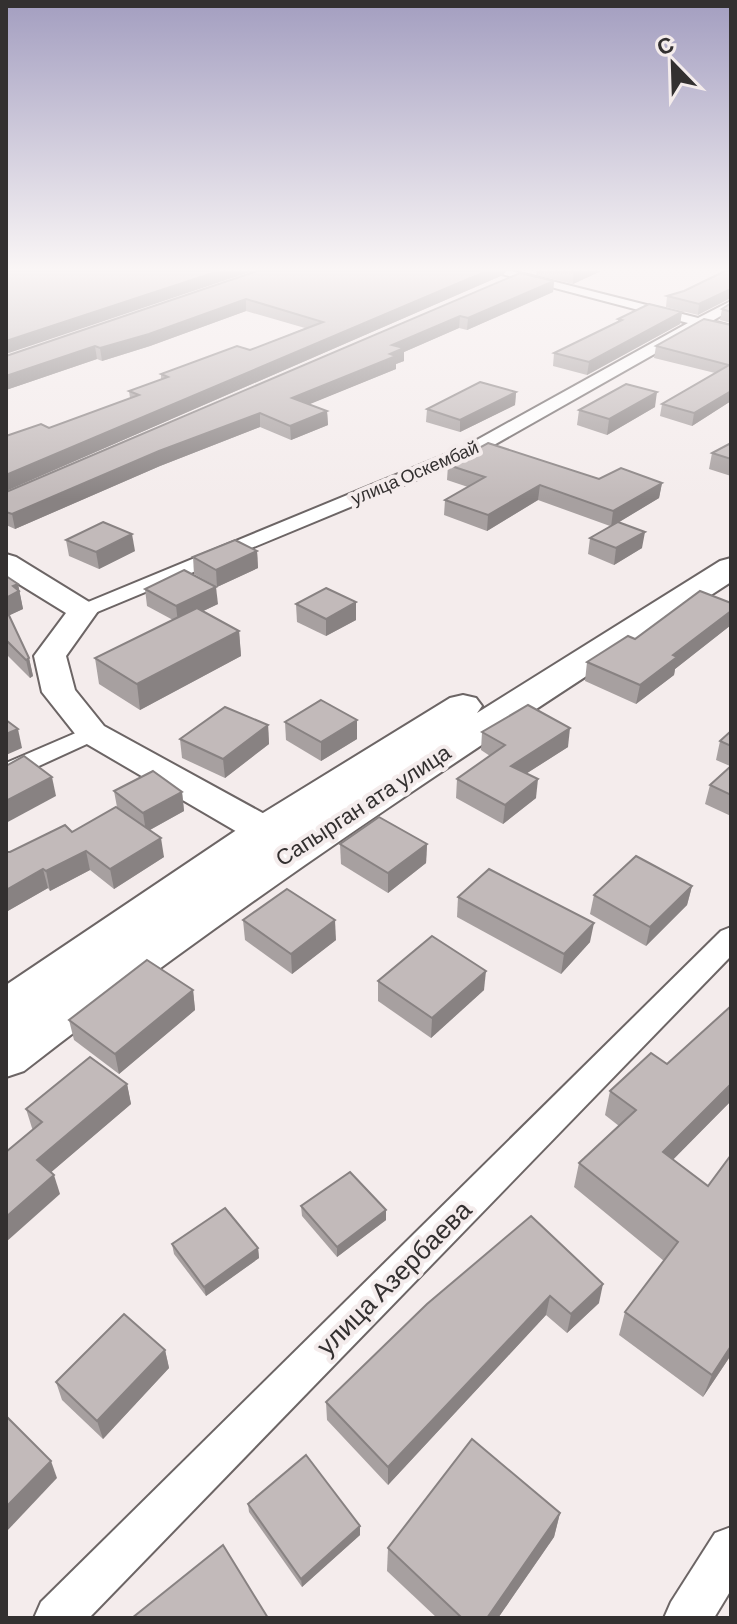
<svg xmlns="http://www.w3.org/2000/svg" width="737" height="1624" viewBox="0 0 737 1624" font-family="Barlow,sans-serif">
<rect width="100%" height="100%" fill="#f4ecec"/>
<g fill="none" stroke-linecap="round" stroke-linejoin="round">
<defs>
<g id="street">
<path d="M490 271H512L698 318 731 301V310L712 321 731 326V334L702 327 478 454 90 615H76L73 611 76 607 466 446 688 323Z"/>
<path d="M92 726 100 728 104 733 100 738 6 781V763Z"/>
<path d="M731 927V956L89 1618H34L41 1602 721 931Z"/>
<path d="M731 1527V1590L714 1618H664L671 1602 715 1533Z"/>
</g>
<path id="secondary" d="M6 554 16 557 94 605 98 611 66 656 75 690 104 726 279 822 284 831 279 840 265 844 251 840 80 740 42 692 34 656 66 613 6 576Z"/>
<path id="primary" d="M731 558V582C490 738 251 894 24 1071L6 1077V985L250 821 450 698 463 695 476 698 482 706 477 713 720 561Z"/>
</defs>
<use href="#street" stroke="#6c6565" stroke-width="4"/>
<use href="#secondary" stroke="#6c6565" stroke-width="4"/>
<use href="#primary" stroke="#6c6565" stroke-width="4"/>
<use href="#street" fill="#fff" fill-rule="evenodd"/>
<use href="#secondary" fill="#fff" fill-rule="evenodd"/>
<use href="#primary" fill="#fff" fill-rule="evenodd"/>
</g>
<g fill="#a7a0a0">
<path d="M257 271H506L503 275 6 491V436L49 428 130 398 129 391 161 380V374L250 350 305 328 246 311 150 346 102 361 97 359 6 390V356Z"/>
<path d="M536 271H601L573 284 536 275Z"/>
<path d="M725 271 698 315 666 307 667 296 684 291Z"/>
<path d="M520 273 554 281 553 292 467 330 459 328 404 352V361L396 364V369L309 404 327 411 328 425 291 440 260 427 160 466 15 529 6 525V492Z"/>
<path d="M731 303V323L720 320 722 309Z"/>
<path d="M682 312 680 324 587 375 553 366 554 353 618 322V319Z"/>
<path d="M731 325V401L692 426 660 416 662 404 715 373 654 358 656 346Z"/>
<path d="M516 392 515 405 460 432 426 422 427 409Z"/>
<path d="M655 407 607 435 577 425 579 410Z"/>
<path d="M731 443V476L709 469 712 453Z"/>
<path d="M448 465 599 479 662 483 659 498 619 522 642 548 614 565 588 554 590 538 610 526 538 500 487 531 444 515 445 500 468 487 447 480Z"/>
<path d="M66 540 135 551 99 569 69 556Z"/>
<path d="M257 551 258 568 217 587 194 574 193 557Z"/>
<path d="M6 576 18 584 23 609 9 615 29 658 33 676 30 678 6 654Z"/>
<path d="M145 589 218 604 203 611 239 631 241 656 140 710 99 684 95 658 173 620 147 606Z"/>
<path d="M356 602V620L326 636 297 622 296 604Z"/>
<path d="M731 603V625L675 669 674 675 636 704 585 681 587 662 635 639Z"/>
<path d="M285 722 357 739 321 761 286 740Z"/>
<path d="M268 725 269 744 225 778 182 758 180 739Z"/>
<path d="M731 731V816L705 804 710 785 730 766 716 760 720 741Z"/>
<path d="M482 732 568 747 527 773 536 798 503 824 456 798 457 779 490 756 481 750Z"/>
<path d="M114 791 182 792 184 811 150 830 164 857 114 889 90 870 50 891 48 888 6 912V852H10L72 832 117 807Z"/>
<path d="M340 844H427L426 863 388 893 341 864Z"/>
<path d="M692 886 687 905 646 946 590 914 594 895Z"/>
<path d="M458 897 590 942 561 974 457 917Z"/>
<path d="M243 920 336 940 292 974 245 940Z"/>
<path d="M378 981 484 990 431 1038 378 1001Z"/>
<path d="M193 990 195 1010 119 1074 74 1040 69 1020Z"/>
<path d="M731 1006V1101L673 1159 708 1186 731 1155V1355L703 1397 619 1335 625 1312 664 1261 574 1187 579 1163 619 1126 605 1115 610 1091 667 1064Z"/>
<path d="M127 1084 131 1104 51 1172 60 1194 32 1128 26 1109Z"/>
<path d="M301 1206 386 1220 337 1257 302 1216Z"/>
<path d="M531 1216 599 1303 567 1333 546 1315 388 1485 327 1420 326 1402Z"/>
<path d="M172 1244 258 1248 259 1258 206 1296 174 1254Z"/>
<path d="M165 1350 169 1368 103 1439 62 1400 56 1382Z"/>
<path d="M248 1504 360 1535 302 1587 249 1512Z"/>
<path d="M560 1513 554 1537 498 1618H437L387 1571 388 1548Z"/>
</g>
<g fill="#888282">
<path d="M219 271H253L6 354V341Z"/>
<path d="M487 271H506L503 275 6 491V475Z"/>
<path d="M577 271H601L573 284 574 272Z"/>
<path d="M554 281 553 292 467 330 468 318Z"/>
<path d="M731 289V298L698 315 699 304Z"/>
<path d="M246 299V311L150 346 102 361 100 348Z"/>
<path d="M682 312 680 324 587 375 589 362Z"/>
<path d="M460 316 459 328 404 352V361L396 364V369L293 411 292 398 392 345Z"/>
<path d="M95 346 97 359 6 390V376Z"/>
<path d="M731 391V401L692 426 694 413Z"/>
<path d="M516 392 515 405 460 432V420Z"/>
<path d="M657 392 655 407 607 435 609 419Z"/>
<path d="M327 411 328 425 291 440 290 426Z"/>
<path d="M260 413V427L160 466 15 529 12 514 159 451Z"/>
<path d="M662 483 659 498 611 527 613 511Z"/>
<path d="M540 485 538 500 487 531 488 515Z"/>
<path d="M645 532 642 548 614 565 616 548Z"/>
<path d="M132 534 135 551 99 569 96 552Z"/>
<path d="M257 551 258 568 217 587 216 570Z"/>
<path d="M18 584 23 609 6 617V598L13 586Z"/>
<path d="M216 587 218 604 178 623 176 606Z"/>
<path d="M356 602V620L326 636V619Z"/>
<path d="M731 611V625L675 669 674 675 636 704 640 685 673 655Z"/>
<path d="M239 631 241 656 140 710 137 684Z"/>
<path d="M29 658 33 676 30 678 26 660Z"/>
<path d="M357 720V739L321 761V742Z"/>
<path d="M268 725 269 744 225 778 223 759Z"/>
<path d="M570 728 568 747 510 784 511 766Z"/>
<path d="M18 729 22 748 6 755V734Z"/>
<path d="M52 777 56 796 6 823V801Z"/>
<path d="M538 779 536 798 503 824 505 805Z"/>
<path d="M182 792 184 811 146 832 143 813Z"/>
<path d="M161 838 164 857 114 889 110 869Z"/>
<path d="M427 844 426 863 388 893V873Z"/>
<path d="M86 851 90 870 50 891 46 871Z"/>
<path d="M43 869 48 888 6 912V890Z"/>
<path d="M692 886 687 905 646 946 650 927Z"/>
<path d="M335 920 336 940 292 974 291 954Z"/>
<path d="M594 923 590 942 561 974 564 954Z"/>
<path d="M486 971 484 990 431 1038 432 1018Z"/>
<path d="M193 990 195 1010 119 1074 115 1054Z"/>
<path d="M127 1084 131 1104 42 1180 37 1160Z"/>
<path d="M731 1084V1101L657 1176 663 1152Z"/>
<path d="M54 1175 60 1194 6 1242V1217Z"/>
<path d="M386 1210V1220L337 1257V1247Z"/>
<path d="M258 1248 259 1258 206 1296 204 1287Z"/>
<path d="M603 1284 599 1303 567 1333 571 1314Z"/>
<path d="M550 1296 546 1315 388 1485V1467Z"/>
<path d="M731 1346V1355L703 1397 712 1375Z"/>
<path d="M165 1350 169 1368 103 1439 97 1421Z"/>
<path d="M51 1461 57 1478 7 1531 6 1507Z"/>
<path d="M560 1513 554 1537 498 1618H487Z"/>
<path d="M360 1526V1535L302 1587 301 1579Z"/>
</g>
<g fill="#c2baba" stroke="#888282" stroke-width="2">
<path d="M6 271H219L6 341Z"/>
<path d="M257 271H487L6 475V436L41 424 49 428 139 395 129 391 168 377 161 374 237 346 250 350 323 322 246 299 149 334 100 348 95 346 6 376V356Z"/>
<path d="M725 271H731V289L699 304 667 296 684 291Z"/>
<path d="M520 273 554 281 468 318 460 316 392 345 404 348 390 354 396 356 292 398 327 411 290 426 260 413 159 451 12 514 6 512V492Z"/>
<path d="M731 303V312L722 309Z"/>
<path d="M649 304 682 312 589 362 554 353 622 320 618 319Z"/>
<path d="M704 319 731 325V391L694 413 662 404 729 365 656 346Z"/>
<path d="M480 382 516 392 460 420 427 409Z"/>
<path d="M626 384 657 392 609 419 579 410Z"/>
<path d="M488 443 599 479 621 468 662 483 613 511 540 485 488 515 445 500 485 477 448 465Z"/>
<path d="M731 443V459L712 453Z"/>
<path d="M103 522 132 534 96 552 66 540Z"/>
<path d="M618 522 645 532 616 548 590 538Z"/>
<path d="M235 540 257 551 216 570 193 557Z"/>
<path d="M184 570 216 587 176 606 145 589Z"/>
<path d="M6 576 18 584 13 586 19 591 6 598Z"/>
<path d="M326 588 356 602 326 619 296 604Z"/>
<path d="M700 591 731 603V611L673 655 677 657 640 685 587 662 628 636 635 639Z"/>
<path d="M197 608 239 631 137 684 95 658Z"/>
<path d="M6 609 29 658 26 660 6 640Z"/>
<path d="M321 700 357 720 321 742 285 722Z"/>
<path d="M528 705 570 728 511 766 538 779 505 805 457 779 505 745 482 732Z"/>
<path d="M225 707 268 725 223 759 180 739Z"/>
<path d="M6 720 18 729 6 734Z"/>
<path d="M731 731V746L720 741Z"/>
<path d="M24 756 52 777 6 801V766Z"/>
<path d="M731 766V795L710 785Z"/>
<path d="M153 771 182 792 143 813 114 791Z"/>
<path d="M116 807 161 838 110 869 86 851 46 871 43 869 6 890V852H10L65 825 72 832Z"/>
<path d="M379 817 427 844 388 873 340 844Z"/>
<path d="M636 856 692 886 650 927 594 895Z"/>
<path d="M489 869 594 923 564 954 458 897Z"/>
<path d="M287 889 335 920 291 954 243 920Z"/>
<path d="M432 936 486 971 432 1018 378 981Z"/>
<path d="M147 960 193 990 115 1054 69 1020Z"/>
<path d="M731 1006V1084L663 1152 708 1186 731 1155V1346L712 1375 625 1312 678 1242 579 1163 636 1110 610 1091 651 1053 667 1064Z"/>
<path d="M90 1057 127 1084 37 1160 54 1175 6 1217V1152L42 1122 26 1109Z"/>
<path d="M350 1172 386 1210 337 1247 301 1206Z"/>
<path d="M225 1208 258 1248 204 1287 172 1244Z"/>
<path d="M531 1216 603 1284 571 1314 550 1296 388 1467 326 1402 427 1304Z"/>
<path d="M124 1314 165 1350 97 1421 56 1382Z"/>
<path d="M6 1416 51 1461 6 1507Z"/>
<path d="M472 1439 560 1513 487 1618H462L388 1548Z"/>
<path d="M306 1455 360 1526 301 1579 248 1504Z"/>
<path d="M223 1545 268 1618H132Z"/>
</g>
<linearGradient id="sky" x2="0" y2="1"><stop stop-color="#a39ec0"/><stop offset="0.54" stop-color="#faf6f6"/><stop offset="1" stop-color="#faf6f6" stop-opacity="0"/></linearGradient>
<rect width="737" height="499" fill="url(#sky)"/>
<g text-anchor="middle" stroke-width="8" stroke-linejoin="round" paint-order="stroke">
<g font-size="18" fill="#333030" stroke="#f4ecec">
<text transform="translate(415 473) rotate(-23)" y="6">улица Оскембай</text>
</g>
<g font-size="22" fill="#333030" stroke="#f4ecec">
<text transform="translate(363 805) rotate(-33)" y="8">Сапырган ата улица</text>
</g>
<g font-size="26" fill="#333030" stroke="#f4ecec">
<text transform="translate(394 1278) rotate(-45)" y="9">улица Азербаева</text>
</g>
</g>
<rect width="737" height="1624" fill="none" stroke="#333030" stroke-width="16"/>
<g transform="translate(673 64) rotate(337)" stroke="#f4ecec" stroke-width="6" paint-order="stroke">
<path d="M0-6L14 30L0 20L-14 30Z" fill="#333030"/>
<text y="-12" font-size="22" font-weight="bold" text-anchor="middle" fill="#333030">С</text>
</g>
</svg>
